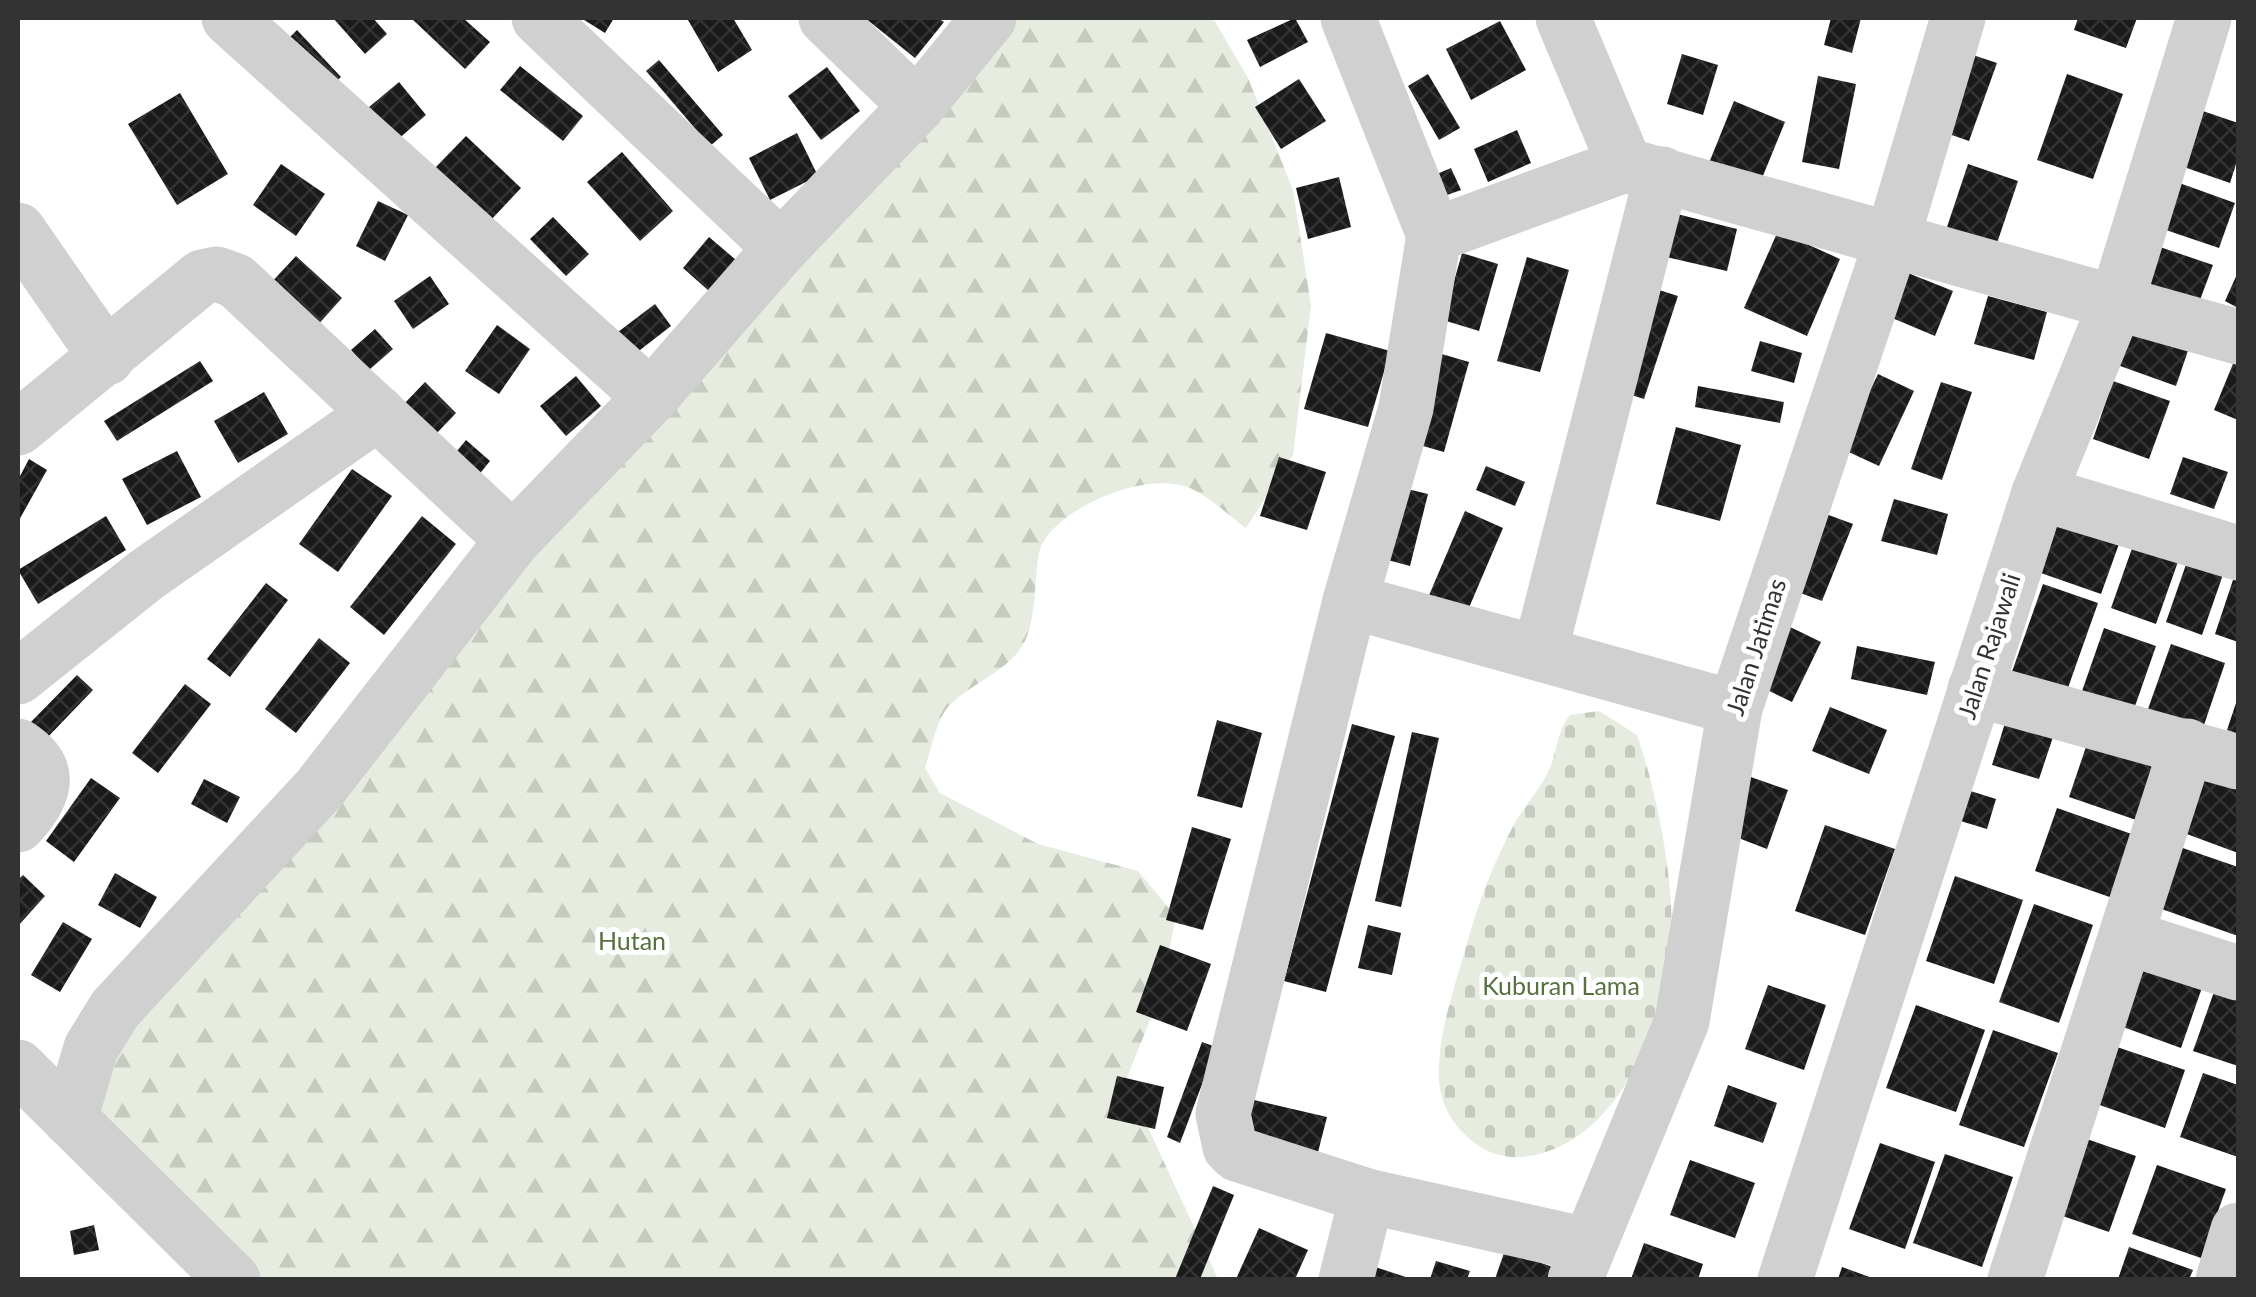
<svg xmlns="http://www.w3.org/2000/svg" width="2256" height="1297" viewBox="0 0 2256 1297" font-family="Lato,sans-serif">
<defs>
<pattern id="forest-firs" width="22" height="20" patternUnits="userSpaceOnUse" patternTransform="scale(2.5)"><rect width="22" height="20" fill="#e6ecdf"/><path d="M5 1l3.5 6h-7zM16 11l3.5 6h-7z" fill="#c6cbc0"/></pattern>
<pattern id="cemetery-stones" width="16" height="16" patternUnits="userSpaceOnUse" patternTransform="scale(2.5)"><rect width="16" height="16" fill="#e6ecdf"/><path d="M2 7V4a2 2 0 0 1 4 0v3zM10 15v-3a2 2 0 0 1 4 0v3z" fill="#c6cbc0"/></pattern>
<pattern id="building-cross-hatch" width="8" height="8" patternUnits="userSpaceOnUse" patternTransform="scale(2.5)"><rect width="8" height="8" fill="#1a1a1a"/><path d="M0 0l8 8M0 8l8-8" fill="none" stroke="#333"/></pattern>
</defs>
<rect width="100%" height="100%" fill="#fff"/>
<path fill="url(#forest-firs)" d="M1003 18H1213L1248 78 1293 190 1311 305 1293 455 1246 528C1229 516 1209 496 1190 488 1148 470 1063 505 1042 544 1033 562 1039 611 1025 641 1010 671 972 682 950 705 937 717 931 750 925 768L940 793 1038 844 1138 871 1176 917 1159 998 1126 1080 1218 1279H233L70 1119 91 1048Z"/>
<path fill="url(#cemetery-stones)" d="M1599 711 1637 735C1660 801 1683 918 1666 987 1649 1053 1610 1136 1539 1154 1516 1160 1494 1158 1475 1143 1454 1128 1441 1106 1439 1080 1437 1036 1454 989 1466 947 1478 903 1494 861 1516 821 1526 804 1541 788 1549 770 1558 750 1556 733 1570 715Z"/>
<g fill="url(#building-cross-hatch)">
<path d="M333 18H373L387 34 365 54Z"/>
<path d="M411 18H463L490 42 465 69Z"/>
<path d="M581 18H614L605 33Z"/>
<path d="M693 18H733L752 50 718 72 688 20Z"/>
<path d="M865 18H938L944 22 915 58Z"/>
<path d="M1295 18 1308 42 1260 67 1247 40Z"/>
<path d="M1831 18H1861L1852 53 1824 45Z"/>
<path d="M2078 18H2137L2126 48 2074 30Z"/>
<path d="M1500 21 1526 70 1471 100 1446 49Z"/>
<path d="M297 30 341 77 322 96 278 49Z"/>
<path d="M1682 54 1718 65 1703 115 1667 104Z"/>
<path d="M1970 54 1997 63 1969 141 1943 132Z"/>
<path d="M659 60 723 135 710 146 646 71Z"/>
<path d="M520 66 583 116 563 141 500 90Z"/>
<path d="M827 67 860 111 821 140 788 96Z"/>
<path d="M1428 74 1460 128 1439 140 1408 86Z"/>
<path d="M2067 74 2123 94 2093 179 2037 160Z"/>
<path d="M1818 76 1856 84 1839 169 1802 162Z"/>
<path d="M1299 79 1326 121 1281 149 1255 107Z"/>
<path d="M399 82 426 115 396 141 368 108Z"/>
<path d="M180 93 228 174 177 205 128 124Z"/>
<path d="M1734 101 1785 122 1760 183 1709 163Z"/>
<path d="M2194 108 2238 123V158L2230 183 2175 164Z"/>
<path d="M1517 130 1531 163 1488 182 1474 149Z"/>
<path d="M797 133 818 176 770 200 749 158Z"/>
<path d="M466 136 521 188 490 221 435 168Z"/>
<path d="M622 152 673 211 640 241 587 182Z"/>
<path d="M281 164 325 194 296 236 253 205Z"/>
<path d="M1968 164 2018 181 1995 249 1945 233Z"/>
<path d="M1451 168 1461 190 1447 195 1437 174Z"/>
<path d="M1339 177 1351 227 1308 239 1296 188Z"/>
<path d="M2171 180 2235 203 2219 248 2154 226Z"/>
<path d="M378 201 408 215 385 261 356 246Z"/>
<path d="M1673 213 1737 229 1727 271 1662 256Z"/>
<path d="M553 217 589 254 566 276 530 239Z"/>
<path d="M1778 231 1840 259 1807 336 1744 308Z"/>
<path d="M709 237 736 260 709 291 683 268Z"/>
<path d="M2151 244 2213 265 2197 308 2136 286Z"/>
<path d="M1462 253 1498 264 1479 331 1443 320Z"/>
<path d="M296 256 342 298 316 327 268 286Z"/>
<path d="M1527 257 1569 270 1540 372 1497 361Z"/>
<path d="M1903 271 1953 291 1935 336 1885 315Z"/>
<path d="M2238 272V308L2225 301Z"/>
<path d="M430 276 449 304 413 329 394 301Z"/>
<path d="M1656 289 1678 296 1644 399 1622 392Z"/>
<path d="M1988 296 2047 312 2034 360 1974 344Z"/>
<path d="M655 304 671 326 631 357 614 335Z"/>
<path d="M2126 313 2193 336 2176 386 2109 362Z"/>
<path d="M497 325 530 349 499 394 465 371Z"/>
<path d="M375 329 393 349 369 370 351 350Z"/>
<path d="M1326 333 1390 351 1368 427 1304 409Z"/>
<path d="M1760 341 1802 353 1794 383 1751 371Z"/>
<path d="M1435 352 1469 362 1444 452 1409 442Z"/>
<path d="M2235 359 2238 361V420L2214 410Z"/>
<path d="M200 361 213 381 117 441 104 421Z"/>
<path d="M1878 374 1914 391 1879 466 1842 449Z"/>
<path d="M576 376 601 406 566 436 540 406Z"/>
<path d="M2113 381 2170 401 2149 459 2093 439Z"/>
<path d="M425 382 456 413 435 435 404 404Z"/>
<path d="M1941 382 1972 392 1942 480 1911 469Z"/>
<path d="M1698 386 1784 402 1780 423 1695 407Z"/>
<path d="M264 392 288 434 238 463 214 421Z"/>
<path d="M1676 427 1741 445 1720 521 1656 504Z"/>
<path d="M466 440 490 461 469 487 444 467Z"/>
<path d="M177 451 201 497 147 525 122 479Z"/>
<path d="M1279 457 1326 472 1307 530 1260 516Z"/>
<path d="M2183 457 2228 472 2214 509 2170 494Z"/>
<path d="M29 459 47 470 18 522V480Z"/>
<path d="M1486 466 1525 482 1515 506 1476 490Z"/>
<path d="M352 469 392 496 338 572 299 544Z"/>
<path d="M1403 488 1428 494 1410 566 1384 559Z"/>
<path d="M1894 499 1948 514 1937 555 1881 541Z"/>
<path d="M2061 508 2124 530 2101 594 2038 572Z"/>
<path d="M1465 511 1503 528 1465 617 1427 600Z"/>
<path d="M1826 514 1853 524 1822 601 1795 591Z"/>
<path d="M106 516 126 550 38 604 18 570Z"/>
<path d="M422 516 456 544 384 635 350 607Z"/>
<path d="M2136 537 2181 553 2156 624 2111 608Z"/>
<path d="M2190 553 2226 566 2202 635 2166 622Z"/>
<path d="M2235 574 2238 575V642L2215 634Z"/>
<path d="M266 583 288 600 230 677 207 659Z"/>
<path d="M2043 584 2098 603 2064 699 2009 680Z"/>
<path d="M1786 625 1821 642 1792 702 1757 685Z"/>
<path d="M2104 628 2156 646 2133 712 2081 694Z"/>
<path d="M319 638 350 663 296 733 265 709Z"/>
<path d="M2171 644 2225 663 2203 728 2148 709Z"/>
<path d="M1857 646 1935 662 1927 695 1851 679Z"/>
<path d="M77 675 93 690 45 740 29 724Z"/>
<path d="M185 684 211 704 158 773 132 753Z"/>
<path d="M2238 697V734L2227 730Z"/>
<path d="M1830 707 1887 730 1869 774 1812 751Z"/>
<path d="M1217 720 1262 733 1242 808 1197 796Z"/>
<path d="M2005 723 2053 737 2039 779 1992 765Z"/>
<path d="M1352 724 1395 736 1326 992 1284 981Z"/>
<path d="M1412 732 1439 738 1401 907 1375 901Z"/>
<path d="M2088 741 2166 768 2148 824 2069 797Z"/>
<path d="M2204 774 2238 786V853L2184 833Z"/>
<path d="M1748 776 1788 790 1767 849 1728 834Z"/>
<path d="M91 778 120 798 74 862 46 841Z"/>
<path d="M204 779 240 797 227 823 191 804Z"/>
<path d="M1964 789 1996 799 1987 829 1954 819Z"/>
<path d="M2057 808 2146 839 2124 902 2035 871Z"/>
<path d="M1825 825 1895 849 1865 935 1795 911Z"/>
<path d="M1192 827 1231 839 1203 930 1166 920Z"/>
<path d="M2174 845 2238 867V936L2153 906Z"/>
<path d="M115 873 157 897 140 928 98 905Z"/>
<path d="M23 875 45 896 18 926V880Z"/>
<path d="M1955 876 2023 900 1994 984 1926 961Z"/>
<path d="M2034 904 2093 925 2059 1023 1999 1002Z"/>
<path d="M63 922 92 939 60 992 31 975Z"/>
<path d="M1368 925 1401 933 1392 975 1358 968Z"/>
<path d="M1160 945 1211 964 1187 1031 1136 1012Z"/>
<path d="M2148 958 2205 979 2181 1048 2123 1027Z"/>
<path d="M1768 985 1826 1005 1804 1070 1745 1049Z"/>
<path d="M2214 992 2238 1000V1066L2193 1051Z"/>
<path d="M1916 1005 1985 1030 1956 1112 1886 1088Z"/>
<path d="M1993 1030 2058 1053 2024 1147 1959 1125Z"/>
<path d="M1202 1042 1216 1047 1180 1143 1167 1137Z"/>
<path d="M2114 1046 2185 1070 2165 1128 2094 1103Z"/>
<path d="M2203 1073 2238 1085V1157L2180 1137Z"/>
<path d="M1117 1076 1164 1087 1155 1129 1107 1118Z"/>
<path d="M1728 1085 1777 1103 1763 1143 1714 1126Z"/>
<path d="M1250 1099 1327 1117 1318 1152 1242 1133Z"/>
<path d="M2081 1137 2136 1156 2109 1232 2054 1213Z"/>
<path d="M1880 1143 1935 1162 1905 1249 1849 1229Z"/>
<path d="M1945 1154 2013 1177 1982 1267 1913 1243Z"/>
<path d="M1690 1160 1755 1183 1735 1238 1670 1215Z"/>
<path d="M2157 1165 2226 1189 2201 1258 2132 1234Z"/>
<path d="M1213 1186 1234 1195 1200 1279H1175Z"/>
<path d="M94 1225 99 1250 74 1255 70 1231Z"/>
<path d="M1259 1228 1308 1250 1295 1279H1236Z"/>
<path d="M1644 1243 1703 1264 1698 1279H1631Z"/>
<path d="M2129 1247 2193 1270 2189 1279H2118Z"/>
<path d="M1505 1250 1561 1270 1558 1279H1495Z"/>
<path d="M1436 1261 1470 1271 1467 1279H1430Z"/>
<path d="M1372 1266 1412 1279H1368Z"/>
<path d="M1842 1267 1875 1279H1838Z"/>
</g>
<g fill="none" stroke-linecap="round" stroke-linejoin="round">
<g stroke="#d0d0d0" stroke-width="55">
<path d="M229 18 651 397"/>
<path d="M539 18 781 248"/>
<path d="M826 18 917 106"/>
<path d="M1348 18 1434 235 1406 408 1350 601 1223 1114 1230 1147 1237 1154 1367 1196 1587 1245"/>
<path d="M1563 18 1625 165"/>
<path d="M18 230 107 358"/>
<path d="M1434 235 1625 165 2238 337"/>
<path d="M18 428 202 277 217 274 236 281 513 540"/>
<path d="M2039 493 2238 553"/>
<path d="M1350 601 1735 708"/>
<path d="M1540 652 1662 174"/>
<path d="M18 677 146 575 378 413"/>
<path d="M1975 689 2238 762"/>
<path d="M18 746C57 771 43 797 18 825"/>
<path d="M2126 937 2238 973"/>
<path d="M18 1067 233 1280"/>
<path d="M70 1119 91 1048 115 1009 319 789 513 540 651 397 781 248 917 106 989 18"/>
<path d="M1346 1280 1367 1196"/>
<path d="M1575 1280 1682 1021 1735 708 1893 237 1958 18"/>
<path d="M1785 1280 2039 493 2117 301 2204 18"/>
<path d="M2015 1280 2187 746"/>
<path d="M2223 1280 2238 1230"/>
</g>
</g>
<g text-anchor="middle" stroke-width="10" stroke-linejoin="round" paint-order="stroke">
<g font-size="25" fill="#333" stroke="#fff">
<text transform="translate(1989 646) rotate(-72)" y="9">Jalan Rajawali</text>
<text transform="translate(1756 647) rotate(-72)" y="9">Jalan Jatimas</text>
</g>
<g font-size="25" fill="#56703f" stroke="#fff">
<text x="632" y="950">Hutan</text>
<text x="1561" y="995">Kuburan Lama</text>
</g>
</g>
<rect width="2256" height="1297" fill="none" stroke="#333333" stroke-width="40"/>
</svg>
